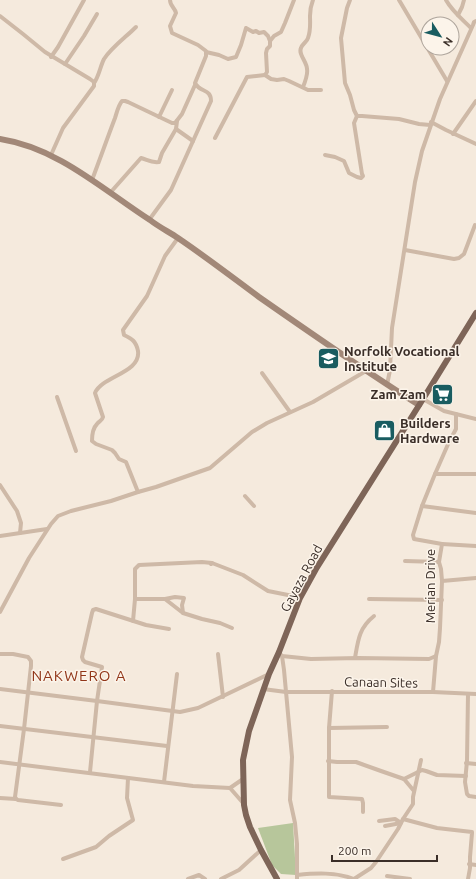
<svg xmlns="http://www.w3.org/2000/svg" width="476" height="879" viewBox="0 0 476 879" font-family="Ubuntu,sans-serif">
<rect width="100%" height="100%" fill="#f5eadd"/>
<path fill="#b7c69b" d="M293 823 296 875 281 874 272 865 258 828Z"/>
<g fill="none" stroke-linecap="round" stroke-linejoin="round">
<g stroke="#ceb9a7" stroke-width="4">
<path d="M294 0 285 23 281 32 274 36 270 41V46L267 49 266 53 267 72 265 75 271 79 277 80 284 79 289 81 308 90H321"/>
<path d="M350 0 347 8 341 38 345 83 350 95 354 110 357 116"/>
<path d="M399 0 447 81"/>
<path d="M446 0C452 11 462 19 471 28"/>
<path d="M458 15 462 7 464 0"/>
<path d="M0 16 23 34 45 52 90 79 94 82V86L63 128 51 155"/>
<path d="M206 52 219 55 228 59 236 57 241 45 246 28 253 32 256 31 259 33 264 32 268 36 270 41"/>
<path d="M51 57 58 47 84 0"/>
<path d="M65 64 84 36 97 14"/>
<path d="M94 83C99 76 100 67 104 59 112 47 126 37 136 27"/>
<path d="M303 87C305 82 308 74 307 69 307 62 298 54 301 48 302 44 307 42 308 38 311 30 310 23 310 16 310 10 311 5 313 0"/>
<path d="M159 117 172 90"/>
<path d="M431 122 446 130 476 144"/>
<path d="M176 129 193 141"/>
<path d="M453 134 476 101"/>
<path d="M215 138 247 77 265 75"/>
<path d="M325 155 335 157 344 161 349 173 357 177 361 178 363 176 362 174 354 123 357 116H362L399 119 419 124 430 125"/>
<path d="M92 180C100 159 107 139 115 118 117 112 118 106 122 101H125L128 102 172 123H175L182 114 195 85"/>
<path d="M110 193 141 158C148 160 151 163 159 162L162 153 176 129 177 121"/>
<path d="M149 220 171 190 211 101C211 88 200 93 195 83L206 56V51L198 45 172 33 170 26 176 13C175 8 170 6 170 0"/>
<path d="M405 250 454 259 459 258 464 254 475 225"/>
<path d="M262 373 290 412"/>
<path d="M387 385 390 370 392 328 415 182 422 151 440 99 473 25 474 22 476 21"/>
<path d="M57 397 76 451"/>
<path d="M423 399 444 411 476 419"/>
<path d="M435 474H476"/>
<path d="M0 485 17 511 21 523 20 533"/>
<path d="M138 492 126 462 119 459 115 453 112 450 96 444 92 441C92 435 93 428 97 424 99 421 102 421 103 417L95 393C102 376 141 373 138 351 136 341 132 339 124 335L123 330 147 296 165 256 178 238"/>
<path d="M245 496 254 506"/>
<path d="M422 506 476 513"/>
<path d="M0 536 47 529"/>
<path d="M442 544 476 546"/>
<path d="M405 561 439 562"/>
<path d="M211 564 212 563 243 575 268 591 288 595 300 598"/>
<path d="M442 581 476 578"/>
<path d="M135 599H165L183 613 202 619 220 623 232 628"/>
<path d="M165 599 175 597 184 598 182 605 183 613"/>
<path d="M369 599 442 600"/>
<path d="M0 612 29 558 51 524 58 516 71 511 111 501 138 492 156 487 210 468 252 432 267 423 313 402 366 371"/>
<path d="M133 621 135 599V569L139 565 202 562 212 563"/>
<path d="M0 654H13L28 657 31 661V666L24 729 15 797 16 799"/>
<path d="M218 654 223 697"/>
<path d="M280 654 282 656 311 659 358 658 429 659 436 656"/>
<path d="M282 656 284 670 292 757 290 800 295 823 297 844V879"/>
<path d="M355 658C358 640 359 628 374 616"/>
<path d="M0 689 97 701 180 712 198 708 269 674"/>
<path d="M263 689 286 692H433L476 694"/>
<path d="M332 691 329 728V797L362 799 363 803V812"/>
<path d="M433 692 436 656 439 642 440 628 442 581 441 569 439 562 442 544 414 539 413 535 422 506 435 474 449 442 456 429V414"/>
<path d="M468 694 467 761 465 782 467 794 469 796 476 797"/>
<path d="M0 726 167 746"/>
<path d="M329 728 387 727"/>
<path d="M328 761 337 762H356L381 771 404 779 414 791"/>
<path d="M0 762 193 786 230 788 243 779"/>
<path d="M466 763 476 764"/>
<path d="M90 772 97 701 102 667 85 662 83 660 82 657 92 613 93 610 96 609 146 625 169 629"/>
<path d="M404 779 422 770 426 771 437 775 466 776"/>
<path d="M164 782 177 674"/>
<path d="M230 788 244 804"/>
<path d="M0 798 16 799 18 800 61 805"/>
<path d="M403 819 437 828 472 832V833L470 857V868L468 879"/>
<path d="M379 821 395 819 401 823 385 826"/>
<path d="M63 859 96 847 109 836 133 820 127 798 128 778"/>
<path d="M469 864 476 865"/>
<path d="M297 875C316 873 336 872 354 879"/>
<path d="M387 876 410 879"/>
<path d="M188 879 199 875 205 879"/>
<path d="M221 879 239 870 261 850"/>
<path d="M354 879 371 868 376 862 398 829 403 819 413 804V797L421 760"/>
</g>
<path stroke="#a28878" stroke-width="6" d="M0 139C58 148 102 189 150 220 159 227 169 232 178 238 206 257 232 277 259 297 312 334 365 371 419 405"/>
<path stroke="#7e6558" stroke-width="6" d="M277 879 261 850 250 827 246 815 244 805 243 760 249 731 269 674 279 652 300 598 316 569 423 399 476 313"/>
</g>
<defs>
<symbol id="school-square" viewBox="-11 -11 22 22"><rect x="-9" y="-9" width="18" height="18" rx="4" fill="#195c60" stroke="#fcf4ea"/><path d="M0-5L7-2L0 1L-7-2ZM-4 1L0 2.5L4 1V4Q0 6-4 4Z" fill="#fff"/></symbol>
<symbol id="supermarket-square" viewBox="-11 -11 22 22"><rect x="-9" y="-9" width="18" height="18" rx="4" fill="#195c60" stroke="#fcf4ea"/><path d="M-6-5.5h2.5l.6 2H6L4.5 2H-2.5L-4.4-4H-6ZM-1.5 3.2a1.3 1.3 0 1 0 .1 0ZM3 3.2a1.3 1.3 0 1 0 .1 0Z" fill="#fff"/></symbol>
<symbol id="shop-square" viewBox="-11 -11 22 22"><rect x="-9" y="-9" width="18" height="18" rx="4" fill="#195c60" stroke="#fcf4ea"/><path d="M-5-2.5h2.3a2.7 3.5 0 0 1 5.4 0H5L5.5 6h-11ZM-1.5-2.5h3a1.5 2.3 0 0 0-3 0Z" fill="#fff"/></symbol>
</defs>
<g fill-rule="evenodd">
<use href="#school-square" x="316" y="346" width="25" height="25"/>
<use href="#supermarket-square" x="430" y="382" width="25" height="25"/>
<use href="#shop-square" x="372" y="418" width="25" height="25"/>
</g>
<g text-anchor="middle" stroke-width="3" stroke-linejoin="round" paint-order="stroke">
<g font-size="13" font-weight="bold" fill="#3a2e28" stroke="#fcf4ea" text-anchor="start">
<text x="344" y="356">Norfolk Vocational<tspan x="344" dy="15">Institute</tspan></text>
<text x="426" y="399" text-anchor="end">Zam Zam</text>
<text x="400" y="428">Builders<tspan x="400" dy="15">Hardware</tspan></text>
</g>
<g font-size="13" fill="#3a2e28" stroke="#fcf4ea">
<text transform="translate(301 578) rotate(-62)" y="5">Gayaza Road</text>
<text transform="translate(430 586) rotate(-90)" y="5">Merian Drive</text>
<text transform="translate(381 682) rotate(1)" y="5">Canaan Sites</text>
</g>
<g font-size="15" letter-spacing="1" fill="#913619" stroke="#fcf4ea">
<text x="79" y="681">NAKWERO A</text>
</g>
</g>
<g transform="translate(440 36) rotate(126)"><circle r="19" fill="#fcf4ea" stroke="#aea59c"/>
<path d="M0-3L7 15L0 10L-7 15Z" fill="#195c60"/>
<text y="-6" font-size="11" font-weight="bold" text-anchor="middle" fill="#3a2e28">N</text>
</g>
<path d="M332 855v6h105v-6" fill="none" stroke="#3a2e28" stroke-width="2"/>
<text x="338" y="855" font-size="12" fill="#3a2e28" stroke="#fcf4ea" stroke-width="3" paint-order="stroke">200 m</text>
</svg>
